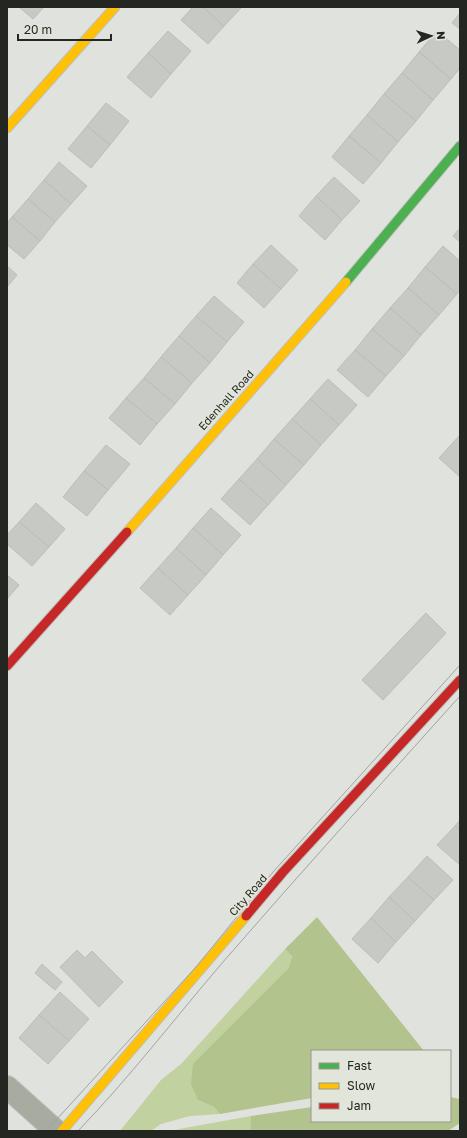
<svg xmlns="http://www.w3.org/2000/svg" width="467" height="1138" viewBox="0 0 467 1138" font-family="'Golos Text',sans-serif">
<rect width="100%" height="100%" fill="#e0e2dd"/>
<g fill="#c1d1a0">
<path d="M285 949 292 955 288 969 198 1100 214 1107 220 1114 190 1116 161 1124 151 1131H120L161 1080 181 1064Z"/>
<path d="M251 1116 250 1131H174L179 1129Z"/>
</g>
<g fill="#b3c38e">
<path d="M317 917 424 1051H312V1098L220 1114 214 1107 198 1100 191 1084 193 1064 288 969 292 956 285 949Z"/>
<path d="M450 1097 460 1099V1123L448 1131H250L251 1116 312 1107V1121H450Z"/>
</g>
<g fill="#c7c9c5" stroke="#bbbdb9">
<path d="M19 7H44L33 19Z"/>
<path d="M193 7H203L224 26 208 44 181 20Z"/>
<path d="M203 7H240L241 8 224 26Z"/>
<path d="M460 13V29L452 23Z"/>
<path d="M168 31 191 51 171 74 148 53Z"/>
<path d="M437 31 460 50V68L451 79 419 52Z"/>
<path d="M419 52 451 79 433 100 402 73Z"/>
<path d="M148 53 171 74 151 98 127 77Z"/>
<path d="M402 73 433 100 416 121 384 94Z"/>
<path d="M384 94 416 121 398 142 367 115Z"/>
<path d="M106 103 129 121 110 145 87 126Z"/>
<path d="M367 115 398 142 381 163 349 136Z"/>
<path d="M87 126 110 145 91 168 68 149Z"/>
<path d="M349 136 381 163 363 184 332 157Z"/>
<path d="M59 162 87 186 71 204 44 180Z"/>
<path d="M334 177 360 201 342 220 316 196Z"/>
<path d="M44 180 71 204 55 222 28 199Z"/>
<path d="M316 196 342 220 325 240 299 216Z"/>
<path d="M28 199 55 222 40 241 12 217Z"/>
<path d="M12 217 40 241 24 259 7 245V223Z"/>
<path d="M460 228V242L453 236Z"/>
<path d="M271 245 298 270 281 289 253 264Z"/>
<path d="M443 246 460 261V290L457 294 425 267Z"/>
<path d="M253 264 281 289 264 308 237 283Z"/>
<path d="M7 266 17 275 7 287Z"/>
<path d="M425 267 457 294 439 315 408 288Z"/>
<path d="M408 288 439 315 421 335 390 308Z"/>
<path d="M214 296 244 322 227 342 196 316Z"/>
<path d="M390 308 421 335 404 356 372 329Z"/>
<path d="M196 316 227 342 210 363 179 336Z"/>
<path d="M372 329 404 356 386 376 355 350Z"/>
<path d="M179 336 210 363 192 383 161 357Z"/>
<path d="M355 350 386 376 368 397 337 370Z"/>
<path d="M161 357 192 383 175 404 144 378Z"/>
<path d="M144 378 175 404 157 424 126 398Z"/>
<path d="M328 379 357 405 339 425 310 399Z"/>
<path d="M126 398 157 424 140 445 109 418Z"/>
<path d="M310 399 339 425 321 445 292 419Z"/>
<path d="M292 419 321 445 304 465 274 439Z"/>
<path d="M460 435V477L439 458Z"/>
<path d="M274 439 304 465 286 485 257 459Z"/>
<path d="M106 445 130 464 108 490 84 471Z"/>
<path d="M257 459 286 485 268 505 239 479Z"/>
<path d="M84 471 108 490 87 516 63 497Z"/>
<path d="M239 479 268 505 250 525 221 499Z"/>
<path d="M36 503 65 529 49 547 19 522Z"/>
<path d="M211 508 241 535 223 555 193 528Z"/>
<path d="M19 522 49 547 32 566 7 544V535Z"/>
<path d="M193 528 223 555 206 575 176 548Z"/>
<path d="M176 548 206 575 188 595 158 568Z"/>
<path d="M158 568 188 595 170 615 140 588Z"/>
<path d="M7 575 19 585 7 599Z"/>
<path d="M426 613 446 633 383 700 362 680Z"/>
<path d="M460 820V830L455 826Z"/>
<path d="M455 826 460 830V865L437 845Z"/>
<path d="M427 856 453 880 434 900 408 877Z"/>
<path d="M408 877 434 900 415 921 389 897Z"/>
<path d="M389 897 415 921 396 942 371 918Z"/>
<path d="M371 918 396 942 378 963 352 939Z"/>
<path d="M77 950 85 958 92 951 123 982 99 1007 60 967Z"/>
<path d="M42 964 62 982 55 990 35 973Z"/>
<path d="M60 992 89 1019 69 1041 39 1015Z"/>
<path d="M39 1015 69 1041 48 1064 19 1038Z"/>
</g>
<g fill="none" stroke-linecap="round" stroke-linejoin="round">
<defs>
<path id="street" d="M7 1087 56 1131"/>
<path id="fast" d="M346 282 460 146"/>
<g id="slow">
<path d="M7 128 115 7"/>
<path d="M127 532 346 282"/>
<path d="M62 1131 246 916"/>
</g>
<g id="jam">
<path d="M7 666 127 532"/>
<path d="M246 916 283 872 460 680"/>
</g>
</defs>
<use href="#street" stroke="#bebfbc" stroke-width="24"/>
<use href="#fast" stroke="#bebfbc" stroke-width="11"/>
<use href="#slow" stroke="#bebfbc" stroke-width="11"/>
<use href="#jam" stroke="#bebfbc" stroke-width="11"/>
<use href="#street" stroke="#a7aba0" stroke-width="22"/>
<use href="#fast" stroke="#4caf50" stroke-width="9"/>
<use href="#slow" stroke="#ffc107" stroke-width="9"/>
<use href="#jam" stroke="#c62828" stroke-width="9"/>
<g stroke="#a1a59c" stroke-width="1">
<path d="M46 1131 197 966 273 872 460 665"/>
<path d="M78 1131C130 1077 175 1018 223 962 301 872 381 784 460 696"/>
</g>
</g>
<g text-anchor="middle" stroke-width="4" stroke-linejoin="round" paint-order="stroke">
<g font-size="11" fill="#242622" stroke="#e1e5da">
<text transform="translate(226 400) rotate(-48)" y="4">Edenhall Road</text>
<text transform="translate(248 895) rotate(-49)" y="4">City Road</text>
</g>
</g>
<rect width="467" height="1138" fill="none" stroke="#242622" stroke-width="16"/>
<rect x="311" y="1050" width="140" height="72" fill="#e1e5da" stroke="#959990"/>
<rect x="319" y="1063" width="20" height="6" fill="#4caf50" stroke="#959990"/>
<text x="347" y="1070" font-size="12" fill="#242622">Fast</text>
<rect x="319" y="1083" width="20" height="6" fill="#ffc107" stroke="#959990"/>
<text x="347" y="1090" font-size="12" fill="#242622">Slow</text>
<rect x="319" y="1103" width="20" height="6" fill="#c62828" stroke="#959990"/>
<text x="347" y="1110" font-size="12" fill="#242622">Jam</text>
<g transform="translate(431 36) rotate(86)" stroke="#e1e5da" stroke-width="3" paint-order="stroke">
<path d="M0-3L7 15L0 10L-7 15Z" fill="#242622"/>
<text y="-6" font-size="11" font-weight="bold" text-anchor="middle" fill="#242622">N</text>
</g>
<path d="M18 34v6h93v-6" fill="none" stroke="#242622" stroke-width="2"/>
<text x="24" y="34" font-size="12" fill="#242622" stroke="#e1e5da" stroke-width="3" paint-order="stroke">20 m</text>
</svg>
